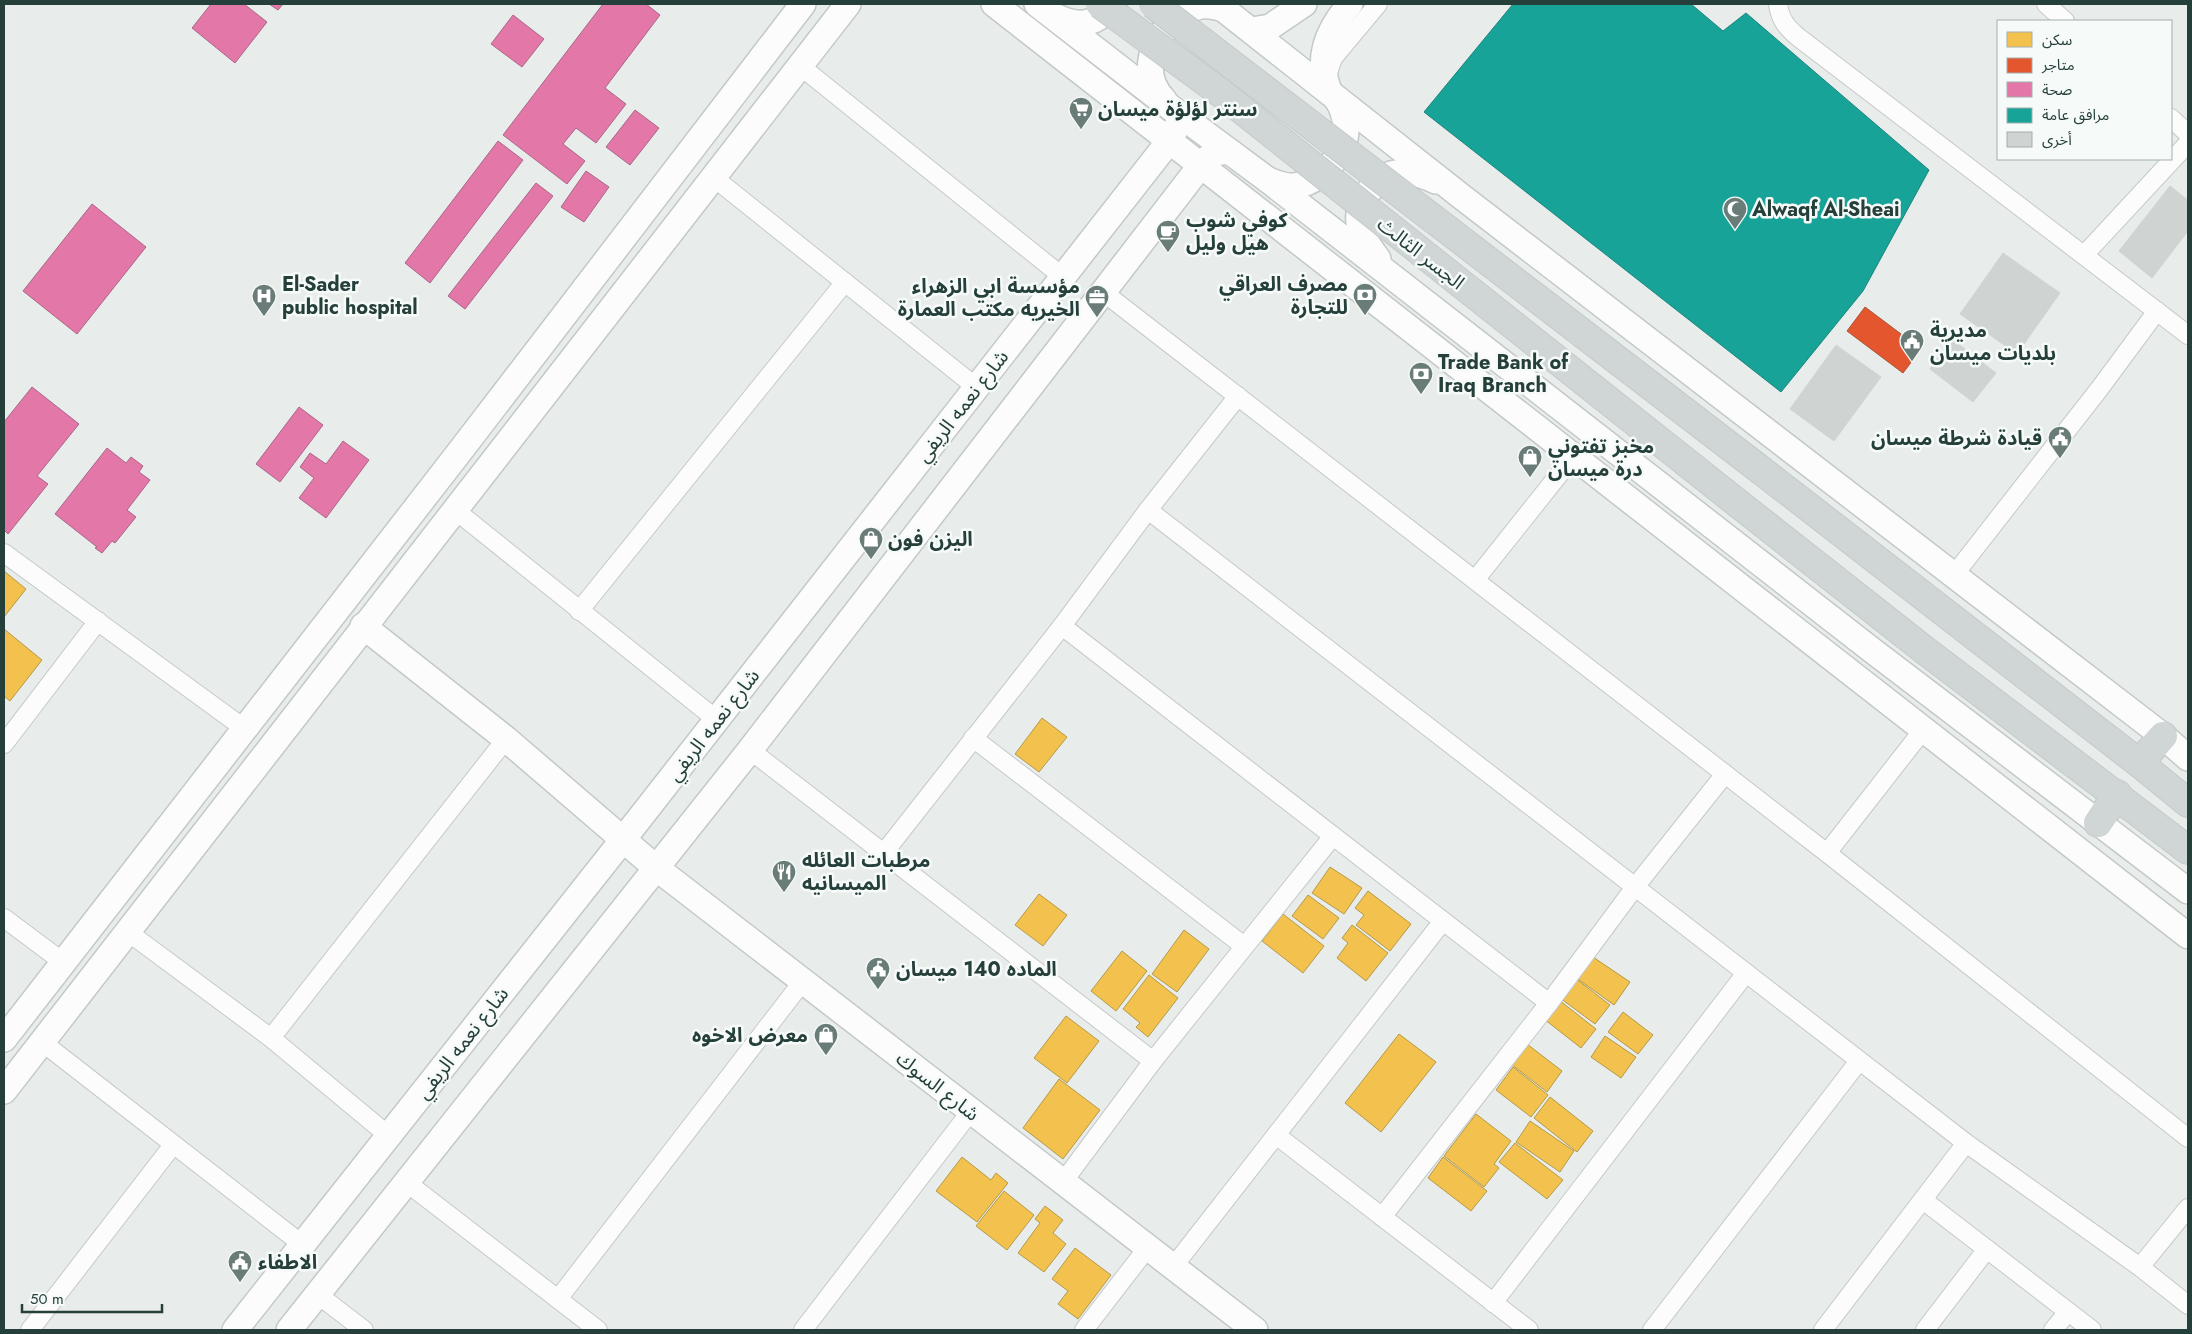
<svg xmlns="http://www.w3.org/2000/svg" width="2192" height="1334" viewBox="0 0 2192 1334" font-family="Jost,'Noto Sans Arabic',sans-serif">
<rect width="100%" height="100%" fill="#e8ecea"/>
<g fill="#f2c14e" stroke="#b49a48">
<path d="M4 571 26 589 4 617Z"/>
<path d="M4 629 42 660 10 701 4 696Z"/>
<path d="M1042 718 1067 737 1039 772 1015 754Z"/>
<path d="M1330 867 1362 888 1344 914 1312 893Z"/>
<path d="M1368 891 1411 924 1390 951 1356 925 1364 915 1355 908Z"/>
<path d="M1039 894 1067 915 1043 946 1015 925Z"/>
<path d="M1308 895 1339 918 1323 939 1292 916Z"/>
<path d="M1283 914 1324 946 1303 973 1262 941Z"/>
<path d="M1352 925 1388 953 1366 981 1337 958 1348 943 1342 938Z"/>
<path d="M1184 930 1209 949 1177 992 1152 974Z"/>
<path d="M1122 951 1147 971 1116 1011 1091 991Z"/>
<path d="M1590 955 1630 982 1614 1005 1575 977Z"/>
<path d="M1149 975 1178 998 1148 1037 1136 1027 1140 1023 1123 1009Z"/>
<path d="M1575 978 1610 1005 1595 1024 1560 998Z"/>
<path d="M1559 1000 1596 1029 1581 1048 1544 1019Z"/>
<path d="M1623 1012 1653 1035 1638 1054 1608 1032Z"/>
<path d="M1066 1016 1099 1041 1067 1083 1034 1058Z"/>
<path d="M1399 1034 1436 1062 1381 1132 1345 1103Z"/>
<path d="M1605 1036 1636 1057 1621 1078 1591 1057Z"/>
<path d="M1527 1044 1562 1071 1547 1092 1511 1064Z"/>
<path d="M1513 1067 1548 1095 1531 1117 1496 1090Z"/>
<path d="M1059 1079 1100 1110 1063 1159 1023 1128Z"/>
<path d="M1550 1097 1593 1131 1577 1152 1534 1118Z"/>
<path d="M1476 1114 1511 1141 1494 1164 1499 1168 1484 1187 1444 1156Z"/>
<path d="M1530 1121 1574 1151 1560 1172 1516 1142Z"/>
<path d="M1515 1143 1563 1180 1547 1199 1499 1162Z"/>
<path d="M962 1157 991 1180 996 1173 1008 1183 977 1222 936 1191Z"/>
<path d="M1443 1157 1487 1191 1471 1211 1428 1178Z"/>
<path d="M1004 1191 1034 1215 1007 1250 976 1226Z"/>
<path d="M1045 1206 1063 1220 1053 1233 1066 1244 1044 1272 1018 1253 1040 1223 1035 1219Z"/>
<path d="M1075 1248 1111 1275 1078 1319 1058 1304 1068 1291 1052 1279Z"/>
</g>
<path fill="#e4572e" stroke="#ab5032" d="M1865 307 1921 349 1903 373 1847 331Z"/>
<g fill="#e377a8" stroke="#aa6687">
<path d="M211 4H244L267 22 235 63 192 28Z"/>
<path d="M269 4H283L278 10Z"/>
<path d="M603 4H646L660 15 605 88 626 104 596 143 576 128 563 144 585 161 567 184 503 135Z"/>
<path d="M513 15 544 39 522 67 491 44Z"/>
<path d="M635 110 659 128 630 165 606 147Z"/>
<path d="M498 141 523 160 430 283 405 263Z"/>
<path d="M586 171 609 187 584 222 561 207Z"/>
<path d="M536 183 553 196 465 309 448 296Z"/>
<path d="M92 204 146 247 77 334 23 291Z"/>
<path d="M32 387 79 424 37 476 48 484 8 534 4 530V422Z"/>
<path d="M299 407 323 425 280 482 256 464Z"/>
<path d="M343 441 369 460 326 518 299 498 314 478 300 467 310 453 326 464Z"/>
<path d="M107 448 126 463 131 457 143 466 139 472 150 480 127 510 136 517 115 543 112 541 102 553 95 548 97 547 55 514Z"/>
</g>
<path fill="#17a398" stroke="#1b857c" d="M1513 4H1691L1723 31 1746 13 1929 170 1863 291 1781 392 1424 112Z"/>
<g fill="#cfd3d2" stroke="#d0d5d3">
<path d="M2170 186 2188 200V231L2152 278 2119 251Z"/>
<path d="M2003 253 2060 293 2017 354 1960 314Z"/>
<path d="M1952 339 1996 373 1973 402 1930 369Z"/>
<path d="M1836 345 1881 377 1834 441 1790 409Z"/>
</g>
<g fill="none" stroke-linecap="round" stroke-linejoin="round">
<defs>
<g id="street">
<path d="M1778 4C1780 19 1786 27 1798 37L2188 335"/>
<path d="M2046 4 2065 21"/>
<path d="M799 65 1063 277"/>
<path d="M1328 73 1333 58 1378 4"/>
<path d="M2171 118 2188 134"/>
<path d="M713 177 976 387"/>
<path d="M2084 255 2188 143"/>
<path d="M1103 292 1827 853 2188 1138"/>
<path d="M455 510 717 720"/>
<path d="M1148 510 1966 1143 2140 1267 2188 1305"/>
<path d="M4 553 245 729"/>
<path d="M1954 575 2100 388 2157 311"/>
<path d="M1475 580 1573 457"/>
<path d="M579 611 845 282"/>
<path d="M1062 626 1549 1003"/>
<path d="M973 738 1244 946"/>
<path d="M4 744 98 621"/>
<path d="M750 750 1153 1061"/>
<path d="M1827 853 1923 730"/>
<path d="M883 854 1062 626 1148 510 1238 396"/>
<path d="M4 918 63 962"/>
<path d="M128 932 271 1038 389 1136"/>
<path d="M271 1038 506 739"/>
<path d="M42 1042 303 1245"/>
<path d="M1276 1135 1529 1330"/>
<path d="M406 1182 598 1330"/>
<path d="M1063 1182 1153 1061 1333 836"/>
<path d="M1923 1200 2092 1330"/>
<path d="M1382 1217 1549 1003 1635 887 1725 774"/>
<path d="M1173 1267 1443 921"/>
<path d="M2140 1267 2188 1208"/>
<path d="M317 1294 364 1330"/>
<path d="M558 1299 803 981"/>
<path d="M1493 1303 1746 973"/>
<path d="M30 1330 173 1145"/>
<path d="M803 1330 971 1111"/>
<path d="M1084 1330 1148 1247"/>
<path d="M1652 1330 1859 1061"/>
<path d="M1823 1330 1966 1143"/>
<path d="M1925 1330 1987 1249"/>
<path d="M2053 1330 2068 1312"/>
</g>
<g id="secondary">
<path d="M994 4 2188 936"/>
<path d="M1037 4 1179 114 1268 180 1873 651 2188 891"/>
<path d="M1217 4 1462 197 2163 736 2188 758"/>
<path d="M1057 17C1082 29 1097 23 1114 4"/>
<path d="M1252 30 1270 27 1304 4"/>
<path d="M1330 93C1315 59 1327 31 1350 4"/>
<path d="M1164 100C1133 68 1160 19 1197 7 1206 4 1216 7 1224 9"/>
<path d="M1268 180C1276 183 1285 187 1294 186 1319 183 1345 156 1346 131 1346 118 1343 108 1336 98"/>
<path d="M1378 259C1370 248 1361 236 1359 222 1356 203 1376 176 1395 173 1409 171 1424 175 1436 181"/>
<path d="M363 626 506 739 655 867 1255 1330"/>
<path d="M4 1039 461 450 803 4"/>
<path d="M4 1091 848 4"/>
<path d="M235 1330 625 837 1170 140 1179 122V114"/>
<path d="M289 1330 750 750 1201 165C1209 156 1217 150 1230 152"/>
</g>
<g id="primary">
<path d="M1762 471 2139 763 2188 803"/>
<path d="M1740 505 1927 652 2188 850"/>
<path d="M2139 763 2163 736"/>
<path d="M2098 823 2117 794"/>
</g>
</defs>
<use href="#street" stroke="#c5c9c7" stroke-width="20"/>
<use href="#secondary" stroke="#c3c9c7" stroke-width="28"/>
<use href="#primary" stroke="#c3cac9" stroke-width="30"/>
<use href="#street" stroke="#fcfcfc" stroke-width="18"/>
<use href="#secondary" stroke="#fcfcfc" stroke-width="25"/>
<use href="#primary" stroke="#d0d6d5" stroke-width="28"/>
<defs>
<g id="primary-bridge">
<path d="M1100 4 1217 90 1740 505"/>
<path d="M1153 4 1762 471"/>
</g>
</defs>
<use href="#primary-bridge" stroke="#c3cac9" stroke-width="30" stroke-linecap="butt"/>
<use href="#primary-bridge" stroke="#d0d6d5" stroke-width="28"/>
</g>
<defs>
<symbol id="supermarket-pin" viewBox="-11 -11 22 30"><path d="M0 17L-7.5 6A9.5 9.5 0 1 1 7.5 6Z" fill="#697c78" stroke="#f6faf9"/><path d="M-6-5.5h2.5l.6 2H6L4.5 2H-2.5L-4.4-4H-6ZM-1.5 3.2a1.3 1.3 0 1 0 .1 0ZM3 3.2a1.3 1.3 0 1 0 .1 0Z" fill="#fff"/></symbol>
<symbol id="mosque-pin" viewBox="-11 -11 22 30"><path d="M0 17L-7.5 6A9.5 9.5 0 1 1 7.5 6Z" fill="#697c78" stroke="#f6faf9"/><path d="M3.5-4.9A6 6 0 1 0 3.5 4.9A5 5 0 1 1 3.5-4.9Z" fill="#fff"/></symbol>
<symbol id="cafe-pin" viewBox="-11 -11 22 30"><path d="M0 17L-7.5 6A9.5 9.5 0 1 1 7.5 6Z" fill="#697c78" stroke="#f6faf9"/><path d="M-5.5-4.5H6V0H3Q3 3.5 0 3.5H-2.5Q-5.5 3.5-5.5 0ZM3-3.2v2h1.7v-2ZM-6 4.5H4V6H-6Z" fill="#fff"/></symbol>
<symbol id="bank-pin" viewBox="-11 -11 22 30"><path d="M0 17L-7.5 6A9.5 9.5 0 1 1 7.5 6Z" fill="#697c78" stroke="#f6faf9"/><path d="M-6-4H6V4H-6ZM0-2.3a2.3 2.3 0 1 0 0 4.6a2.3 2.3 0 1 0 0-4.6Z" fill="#fff"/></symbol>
<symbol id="hospital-pin" viewBox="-11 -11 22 30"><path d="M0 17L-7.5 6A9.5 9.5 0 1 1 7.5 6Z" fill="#697c78" stroke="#f6faf9"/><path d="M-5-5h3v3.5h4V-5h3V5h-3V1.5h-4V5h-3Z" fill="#fff"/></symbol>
<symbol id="office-pin" viewBox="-11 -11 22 30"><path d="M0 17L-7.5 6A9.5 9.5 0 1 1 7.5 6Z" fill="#697c78" stroke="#f6faf9"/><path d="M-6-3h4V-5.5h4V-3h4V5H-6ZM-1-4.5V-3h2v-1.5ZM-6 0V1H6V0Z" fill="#fff"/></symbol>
<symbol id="civic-pin" viewBox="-11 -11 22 30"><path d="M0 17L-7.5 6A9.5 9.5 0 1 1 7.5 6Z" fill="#697c78" stroke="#f6faf9"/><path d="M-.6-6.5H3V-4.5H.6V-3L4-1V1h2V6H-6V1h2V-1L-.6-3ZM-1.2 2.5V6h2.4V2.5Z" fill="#fff"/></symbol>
<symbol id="shop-pin" viewBox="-11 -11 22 30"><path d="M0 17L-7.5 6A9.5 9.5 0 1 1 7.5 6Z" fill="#697c78" stroke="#f6faf9"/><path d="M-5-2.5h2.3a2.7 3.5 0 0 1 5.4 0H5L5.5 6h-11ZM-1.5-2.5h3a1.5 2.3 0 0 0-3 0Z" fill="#fff"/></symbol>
<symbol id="restaurant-pin" viewBox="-11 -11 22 30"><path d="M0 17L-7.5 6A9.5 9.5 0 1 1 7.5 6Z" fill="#697c78" stroke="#f6faf9"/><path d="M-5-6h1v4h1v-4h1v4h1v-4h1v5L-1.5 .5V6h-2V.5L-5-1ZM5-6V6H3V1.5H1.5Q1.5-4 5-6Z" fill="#fff"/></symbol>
</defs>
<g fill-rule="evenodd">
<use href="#supermarket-pin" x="1067" y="95" width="28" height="38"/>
<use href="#mosque-pin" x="1721" y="195" width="28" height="38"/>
<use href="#cafe-pin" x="1154" y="218" width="28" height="38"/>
<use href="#bank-pin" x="1351" y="281" width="28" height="38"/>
<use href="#hospital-pin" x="250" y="282" width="28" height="38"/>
<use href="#office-pin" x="1083" y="283" width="28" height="38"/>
<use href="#civic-pin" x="1898" y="327" width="28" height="38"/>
<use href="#bank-pin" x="1407" y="360" width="28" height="38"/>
<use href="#civic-pin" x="2046" y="424" width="28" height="38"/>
<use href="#shop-pin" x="1516" y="443" width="28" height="38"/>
<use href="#shop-pin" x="857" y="525" width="28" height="38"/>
<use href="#restaurant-pin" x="770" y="858" width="28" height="38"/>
<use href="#civic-pin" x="864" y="955" width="28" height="38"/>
<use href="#shop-pin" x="812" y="1021" width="28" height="38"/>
<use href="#civic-pin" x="226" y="1248" width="28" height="38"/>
</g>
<g text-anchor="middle" stroke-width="5" stroke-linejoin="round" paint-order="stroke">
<g font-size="20" font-weight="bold" fill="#253f3b" stroke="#f6faf9" text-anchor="start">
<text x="1098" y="116">سنتر لؤلؤة ميسان</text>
<text x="1752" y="216">Alwaqf Al-Sheai</text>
<text x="1186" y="227">كوفي شوب<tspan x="1186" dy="23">هيل وليل</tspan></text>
<text x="282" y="291">El-Sader<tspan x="282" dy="23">public hospital</tspan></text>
<text x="1348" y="291" text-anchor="end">مصرف العراقي<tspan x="1348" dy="23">للتجارة</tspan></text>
<text x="1080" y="293" text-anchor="end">مؤسسة ابي الزهراء<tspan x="1080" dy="23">الخيريه مكتب العمارة</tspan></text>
<text x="1930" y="337">مديرية<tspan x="1930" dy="23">بلديات ميسان</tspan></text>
<text x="1438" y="369">Trade Bank of<tspan x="1438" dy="23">Iraq Branch</tspan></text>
<text x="2042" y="445" text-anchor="end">قيادة شرطة ميسان</text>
<text x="1548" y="453">مخبز تفتوني<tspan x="1548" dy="23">درة ميسان</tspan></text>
<text x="888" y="546">اليزن فون</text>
<text x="802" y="867">مرطبات العائله<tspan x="802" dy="23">الميسانيه</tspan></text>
<text x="896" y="976">الماده 140 ميسان</text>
<text x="808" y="1042" text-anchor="end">معرض الاخوه</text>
<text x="258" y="1269">الاطفاء</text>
</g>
<g font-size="20" fill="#253f3b" stroke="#f6faf9">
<text transform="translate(1421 253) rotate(38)" y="7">الجسر الثالث</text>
<text transform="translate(962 406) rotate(-52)" y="7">شارع نعمه الريفي</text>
<text transform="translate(713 725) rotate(-52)" y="7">شارع نعمه الريفي</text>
<text transform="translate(462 1043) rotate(-52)" y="7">شارع نعمه الريفي</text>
<text transform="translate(938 1086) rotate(38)" y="7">شارع السوك</text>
</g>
</g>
<rect width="2192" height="1334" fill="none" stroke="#253f3b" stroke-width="10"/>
<rect x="1997" y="20" width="175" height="140" fill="#f6faf9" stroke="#a2afad"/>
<rect x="2007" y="32" width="25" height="15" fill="#f2c14e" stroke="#a2afad"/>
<text x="2042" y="45" font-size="15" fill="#253f3b">سكن</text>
<rect x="2007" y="58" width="25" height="15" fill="#e4572e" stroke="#a2afad"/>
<text x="2042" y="70" font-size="15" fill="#253f3b">متاجر</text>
<rect x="2007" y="82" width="25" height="15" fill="#e377a8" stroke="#a2afad"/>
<text x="2042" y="95" font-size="15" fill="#253f3b">صحة</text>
<rect x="2007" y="108" width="25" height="15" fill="#17a398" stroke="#a2afad"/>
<text x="2042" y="120" font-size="15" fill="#253f3b">مرافق عامة</text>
<rect x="2007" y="132" width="25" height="15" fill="#cfd3d2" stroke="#a2afad"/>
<text x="2042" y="145" font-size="15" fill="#253f3b">أخرى</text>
<path d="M22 1304v8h140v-8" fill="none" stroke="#253f3b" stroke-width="2.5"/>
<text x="30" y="1304" font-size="15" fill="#253f3b" stroke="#f6faf9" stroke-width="4" paint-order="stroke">50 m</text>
</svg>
